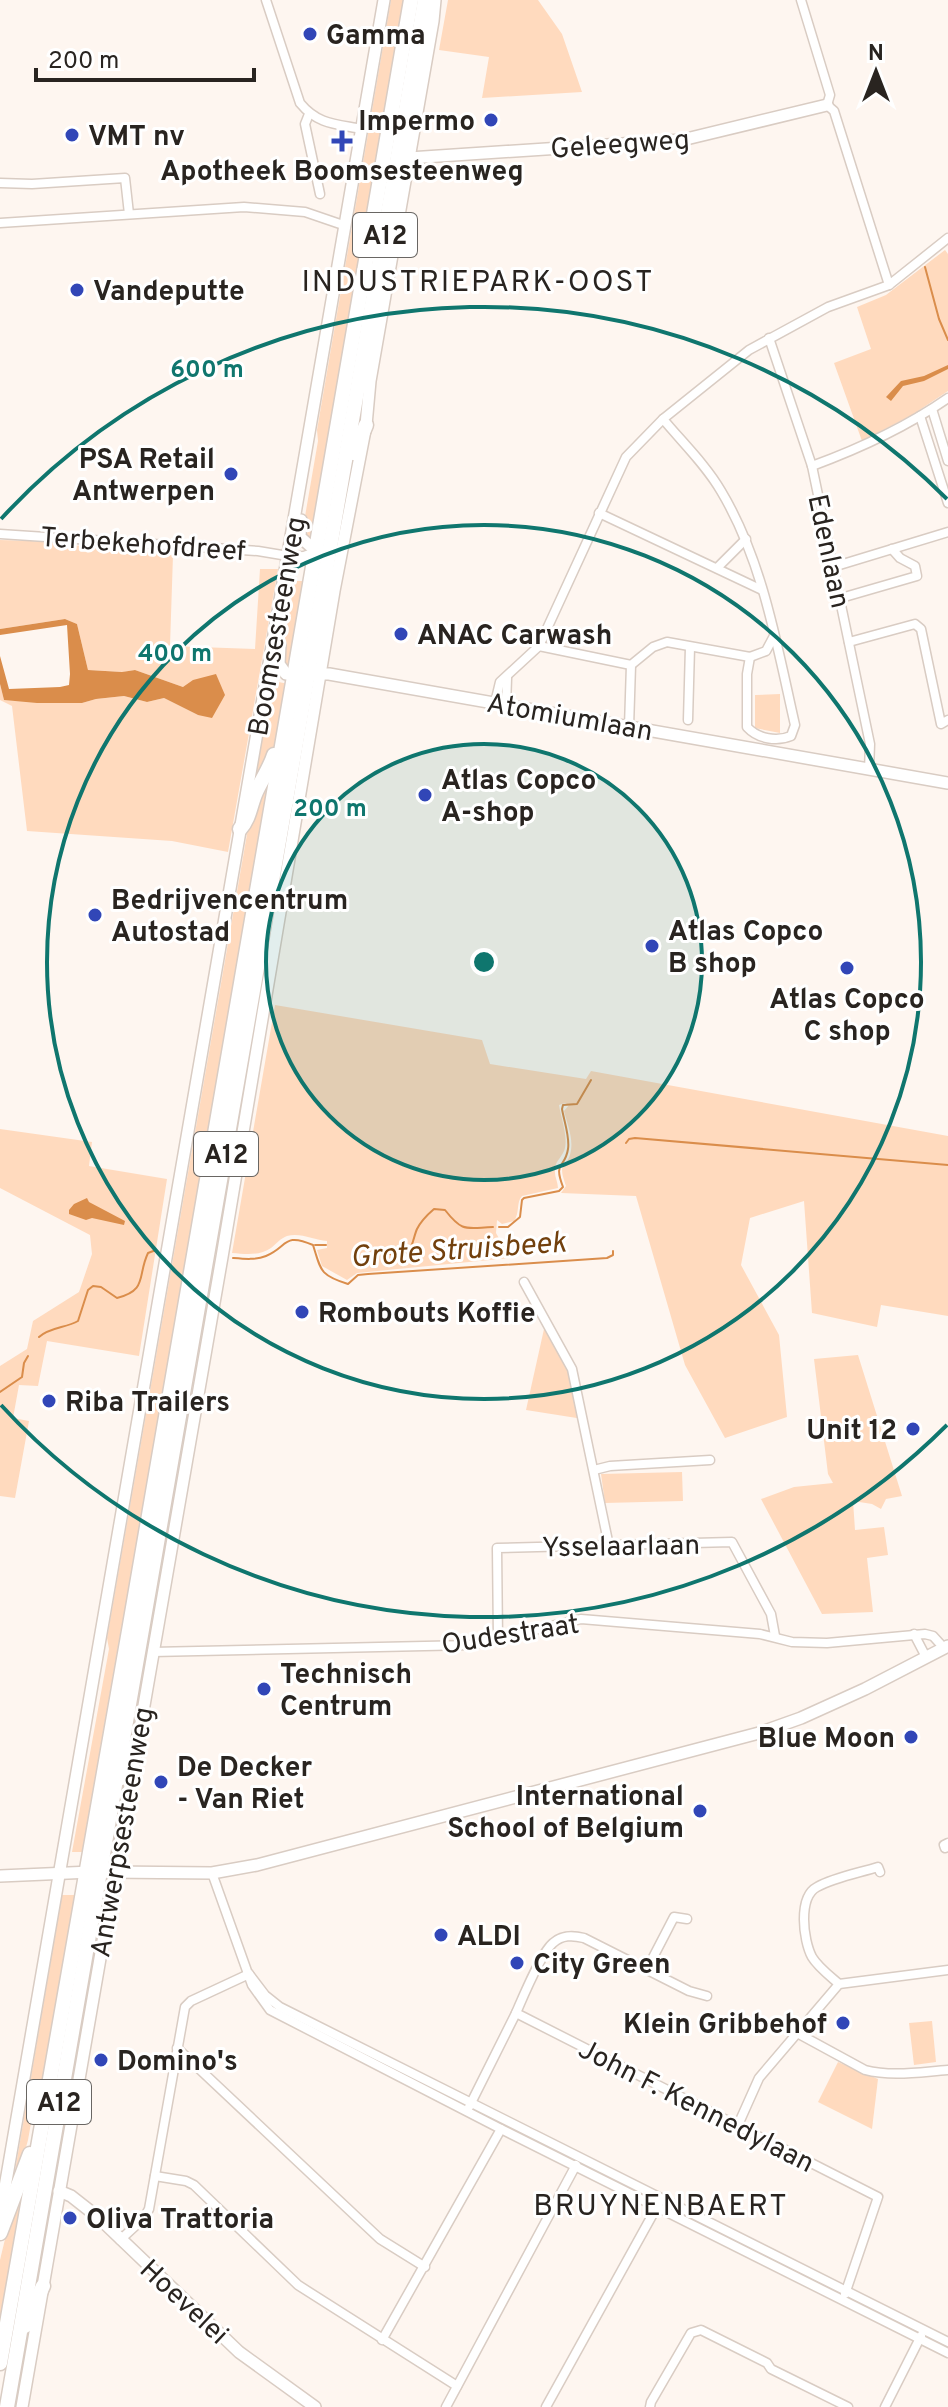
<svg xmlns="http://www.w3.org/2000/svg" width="948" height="2407" viewBox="0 0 948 2407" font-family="Overpass,sans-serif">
<rect width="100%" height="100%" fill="#fef6f0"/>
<g fill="#ffdabe">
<path d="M391 0H407L313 542 307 538 303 528 318 441 317 430Z"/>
<path d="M448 0H538L562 34 582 92 482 98 489 57 439 50Z"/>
<path d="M945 250 948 254V391L912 415 862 441 834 363 871 349 857 307 886 295Z"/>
<path d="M0 540 32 541 173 555 170 646 255 649 260 569H278L228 852 172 841 27 831 12 706 0 700V684L4 700 82 703 96 699 124 696 147 702 164 698 198 715 183 687 135 670 123 672 88 670 77 624 65 619 0 629Z"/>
<path d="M292 581H307L291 671 285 666 282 655 293 590Z"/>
<path d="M273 681 289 684 271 758 251 798C256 758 267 721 273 681Z"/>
<path d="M780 694V733L755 728V695Z"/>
<path d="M273 763 128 1614 124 1615 120 1635 82 1852H72L109 1649 107 1638 250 817Z"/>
<path d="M275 1005 482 1040 490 1064 586 1079 591 1071 948 1136V1316L881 1305 877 1327 812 1313 804 1201 750 1218 741 1265 779 1335 787 1417 725 1438 685 1365 636 1196 561 1193 566 1186C556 1159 568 1170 571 1150 573 1137 567 1123 564 1111L569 1105 565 1103 559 1105C561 1118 569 1139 564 1151 561 1158 555 1162 555 1169 554 1176 558 1182 558 1188L522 1196C516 1202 520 1213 514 1221L502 1224 497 1220 496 1233 510 1258 357 1273 347 1280 322 1266 317 1250 327 1248V1241C314 1240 300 1232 287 1236 281 1238 276 1244 271 1248 260 1256 245 1254 232 1253Z"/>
<path d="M0 1129 92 1142 89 1166 167 1179 139 1356 47 1341 38 1386 19 1385 13 1418 29 1421 15 1498 0 1496V1366L27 1349 33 1321 79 1292 92 1254 90 1235 0 1188Z"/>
<path d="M546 1320 572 1369 583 1419 526 1410Z"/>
<path d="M858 1355 902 1496 886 1499 881 1509 872 1504 853 1501 855 1530 884 1527 888 1555 867 1558 873 1612 822 1614 761 1499 794 1487 833 1483 828 1474 814 1359Z"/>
<path d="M682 1472 683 1501 605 1503 601 1474Z"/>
<path d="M62 1895H75L42 2084 34 2106 28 2140 19 2172 15 2171Z"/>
<path d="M932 2021 936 2062 914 2065 909 2023Z"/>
<path d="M838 2062 878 2079 872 2129 818 2102Z"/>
<path d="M25 2178 0 2326V2260L12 2210Z"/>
</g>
<g fill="#da8d4b">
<path d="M948 365V369L924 381 903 386 891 401 886 397 901 381 924 376Z"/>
<path d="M65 619 77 624 88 670 122 672 135 670 183 687 193 680 216 674 225 695 212 718 198 715 164 698 147 702 124 696 96 699 82 703H37L4 700 0 684V656L9 689 60 687 69 685 70 674 67 625 0 635V629Z"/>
<path d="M87 1198 89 1202 125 1221 124 1225 92 1218 86 1220 69 1214V1210L74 1204Z"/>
</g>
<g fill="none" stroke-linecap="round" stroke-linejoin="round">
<g stroke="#da8d4b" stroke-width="2">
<path d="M925 267 939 319 948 340"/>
<path d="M626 1143 629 1139 635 1138 948 1165"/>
<path d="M499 1227H508L520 1217 522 1200 524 1198 559 1191 563 1187C553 1161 565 1169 568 1149 570 1137 564 1121 562 1109L563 1105 577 1104 591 1080"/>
<path d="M315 1245H326"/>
<path d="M364 1246C374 1248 384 1254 395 1255 413 1258 412 1240 417 1229 421 1221 427 1215 434 1209L445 1210C463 1233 466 1228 493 1227"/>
<path d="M233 1258C245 1259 256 1260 266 1256 288 1247 283 1232 313 1245 321 1270 319 1275 348 1284L358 1275 368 1274 607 1258 613 1255V1251"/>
<path d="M39 1337C50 1327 66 1328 78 1321L88 1290 93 1286 101 1287 117 1298C148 1290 137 1276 148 1253L156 1250"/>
<path d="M0 1392 22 1377 24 1363 28 1356"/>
</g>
<defs>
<g id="street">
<path d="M266 0 300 103C318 125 337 124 362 129"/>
<path d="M801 0 830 95 827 105 834 111 889 285"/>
<path d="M309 114 305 124 320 194"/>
<path d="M0 183 32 184 125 178 129 214"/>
<path d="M0 223 244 207 305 212 346 226"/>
<path d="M769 338 812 466 870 744 869 770"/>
<path d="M932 409 948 461"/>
<path d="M920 416 948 503"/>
<path d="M663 419C682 442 706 465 721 491 763 561 777 646 795 725L791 736C777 742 758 739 747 727V674L750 657"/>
<path d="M812 466C861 448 905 428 948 398"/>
<path d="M599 513 762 590"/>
<path d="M0 534 258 551 288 556"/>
<path d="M833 567 948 532"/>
<path d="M717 568 746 539"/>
<path d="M841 598 917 576 915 566 900 558 892 549"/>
<path d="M849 642 915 624 921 629 941 724 948 720"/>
<path d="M539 646 631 665 653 647 667 642 750 657 766 651 774 636"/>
<path d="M495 703 500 682 539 646 626 457 663 419 749 350 828 307 889 285 948 238"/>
<path d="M506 706 507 678"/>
<path d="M688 720 690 647"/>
<path d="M629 727 631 665"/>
<path d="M524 1282 572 1369 609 1546"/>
<path d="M594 1470 610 1466 710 1460"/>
<path d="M914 1634 926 1657"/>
<path d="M498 1640 497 1548 732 1542 771 1614 775 1636"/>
<path d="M152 1652 470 1645 581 1619 760 1634 792 1642 827 1643 925 1634 933 1636 944 1648"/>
<path d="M945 1848 944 1845 948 1843"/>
<path d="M212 1873 252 1985 270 2010 501 2129 948 2353"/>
<path d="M647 1969 674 1917 687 1919"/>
<path d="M249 1974 265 1995 280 2007 948 2342"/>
<path d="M839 1984C830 1976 818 1967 812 1957 803 1940 798 1897 817 1887 835 1877 859 1873 878 1867L880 1872"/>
<path d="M516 2013C523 1997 541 1953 553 1943 562 1935 572 1935 584 1938L689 1991 707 1996"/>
<path d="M797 2033 865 2070C892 2077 920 2072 948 2070"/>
<path d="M177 2048 380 2239 425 2267"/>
<path d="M469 2107 516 2013 878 2197 845 2294"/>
<path d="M738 2125 759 2078 839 1984 948 1970"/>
<path d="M155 2176 186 2181 194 2185 298 2285 457 2386"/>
<path d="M120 2240 144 2218 149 2209 185 2007 191 2001 249 1974"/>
<path d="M382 2340 501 2129"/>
<path d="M446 2407 576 2165"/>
<path d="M546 2407 659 2203"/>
<path d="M650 2407 651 2402 691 2333 701 2330 767 2363 771 2369 848 2407"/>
<path d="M885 2407 921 2336"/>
</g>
<g id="secondary">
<path d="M409 158 682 140 827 105"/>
<path d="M301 520 300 537 317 552"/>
<path d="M288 556 303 558 322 551"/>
<path d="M280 645 279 664 286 674H329L948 783"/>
<path d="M108 1872 212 1873 257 1865 759 1733 801 1718 865 1689 948 1646"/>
<path d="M0 1876 91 1872"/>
<path d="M59 2191 71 2196 99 2218 239 2352 315 2407"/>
<path d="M0 2216 384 0"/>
<path d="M22 2407 222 1257 334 591 366 425 370 381 433 21 435 0"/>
</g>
<g id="highway">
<path d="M354 453 366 425"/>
<path d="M240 829C250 818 250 805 256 792 262 779 270 768 274 755"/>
<path d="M121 1778 137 1741"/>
<path d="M0 2233 30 2154"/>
<path d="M25 2326 43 2286"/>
<path d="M0 2363 130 1625 411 0"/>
<path d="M7 2407 425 0"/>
</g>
</defs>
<use href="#street" stroke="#d9ccc3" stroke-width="11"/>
<use href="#secondary" stroke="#d9ccc3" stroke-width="14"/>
<use href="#highway" stroke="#d9ccc3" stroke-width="17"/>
<use href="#street" stroke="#fff" stroke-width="8"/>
<use href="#secondary" stroke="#fff" stroke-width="11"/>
<use href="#highway" stroke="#fff" stroke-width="14"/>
</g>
<circle cx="484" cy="962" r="218" fill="#0f766e" fill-opacity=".12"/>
<g fill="none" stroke="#0f766e" stroke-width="4">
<circle cx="484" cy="962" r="218"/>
<circle cx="484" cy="962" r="437"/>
<path d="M947 1425A655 655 0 0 1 1 1405M1 519A655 655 0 0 1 947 499"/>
</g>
<g fill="#3146b7" stroke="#fff" stroke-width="3">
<circle cx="310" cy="34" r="8"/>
<circle cx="491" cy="120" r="8"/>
<circle cx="72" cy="135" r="8"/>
<path d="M338 129h8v8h8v8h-8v8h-8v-8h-8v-8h8z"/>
<circle cx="77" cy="290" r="8"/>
<circle cx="231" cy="474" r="8"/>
<circle cx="401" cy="634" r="8"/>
<circle cx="425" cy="795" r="8"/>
<circle cx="95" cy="915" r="8"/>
<circle cx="652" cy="946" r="8"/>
<circle cx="847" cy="968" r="8"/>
<circle cx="302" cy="1312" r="8"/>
<circle cx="49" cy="1401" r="8"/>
<circle cx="913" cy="1429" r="8"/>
<circle cx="264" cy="1689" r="8"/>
<circle cx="911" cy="1737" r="8"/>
<circle cx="161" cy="1782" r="8"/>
<circle cx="700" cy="1811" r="8"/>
<circle cx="441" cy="1935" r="8"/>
<circle cx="517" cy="1963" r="8"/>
<circle cx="843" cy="2023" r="8"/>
<circle cx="101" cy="2060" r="8"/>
<circle cx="70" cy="2218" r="8"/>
</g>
<g text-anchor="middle" stroke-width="6" stroke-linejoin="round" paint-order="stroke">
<g fill="#fff" stroke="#696663" stroke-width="2">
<rect x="353" y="213" width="64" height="44" rx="6"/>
<rect x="194" y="1132" width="64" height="44" rx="6"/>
<rect x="27" y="2080" width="64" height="44" rx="6"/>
</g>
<g font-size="26" font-weight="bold" fill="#292420">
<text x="385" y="244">A12</text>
<text x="226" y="1163">A12</text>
<text x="59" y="2111">A12</text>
</g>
<g font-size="28" font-weight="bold" fill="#292420" stroke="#fff" text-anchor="start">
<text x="326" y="44">Gamma</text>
<text x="475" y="130" text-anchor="end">Impermo</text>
<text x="88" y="145">VMT nv</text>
<text x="342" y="180" text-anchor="middle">Apotheek Boomsesteenweg</text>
<text x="93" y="300">Vandeputte</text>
<text x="215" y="468" text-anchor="end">PSA Retail<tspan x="215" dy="32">Antwerpen</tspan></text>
<text x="417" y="644">ANAC Carwash</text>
<text x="441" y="789">Atlas Copco<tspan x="441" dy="32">A-shop</tspan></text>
<text x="111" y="909">Bedrijvencentrum<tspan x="111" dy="32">Autostad</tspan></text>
<text x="668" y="940">Atlas Copco<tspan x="668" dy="32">B shop</tspan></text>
<text x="847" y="1008" text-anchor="middle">Atlas Copco<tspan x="847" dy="32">C shop</tspan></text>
<text x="318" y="1322">Rombouts Koffie</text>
<text x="65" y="1411">Riba Trailers</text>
<text x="897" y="1439" text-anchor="end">Unit 12</text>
<text x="280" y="1683">Technisch<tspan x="280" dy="32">Centrum</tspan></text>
<text x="895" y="1747" text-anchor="end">Blue Moon</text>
<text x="177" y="1776">De Decker<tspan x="177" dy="32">- Van Riet</tspan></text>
<text x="684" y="1805" text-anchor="end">International<tspan x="684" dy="32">School of Belgium</tspan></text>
<text x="457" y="1945">ALDI</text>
<text x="533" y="1973">City Green</text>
<text x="827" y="2033" text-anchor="end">Klein Gribbehof</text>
<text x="117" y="2070">Domino's</text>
<text x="86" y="2228">Oliva Trattoria</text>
</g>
<g font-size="28" fill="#292420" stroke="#fff">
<text transform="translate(620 143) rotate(-4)" y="10">Geleegweg</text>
<text transform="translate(143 543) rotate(4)" y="10">Terbekehofdreef</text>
<text transform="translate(830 551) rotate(78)" y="10">Edenlaan</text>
<text transform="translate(276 626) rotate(-80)" y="10">Boomsesteenweg</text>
<text transform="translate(570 716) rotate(10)" y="10">Atomiumlaan</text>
<text transform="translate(621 1545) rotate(-1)" y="10">Ysselaarlaan</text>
<text transform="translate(510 1633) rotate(-9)" y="10">Oudestraat</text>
<text transform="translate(121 1832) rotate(-80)" y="10">Antwerpsesteenweg</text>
<text transform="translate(697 2105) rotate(27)" y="10">John F. Kennedylaan</text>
<text transform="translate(185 2301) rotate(43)" y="10">Hoevelei</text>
</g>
<g font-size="30" letter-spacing="2" fill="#292420" stroke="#fff">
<text x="478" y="291">INDUSTRIEPARK-OOST</text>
<text x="661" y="2215">BRUYNENBAERT</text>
</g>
<g font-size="30" font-style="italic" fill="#72400d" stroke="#fff">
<text transform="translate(458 1249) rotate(-4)" y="10">Grote Struisbeek</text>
</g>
</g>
<circle cx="484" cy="962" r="12" fill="#0f766e" stroke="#fff" stroke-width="4"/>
<g font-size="24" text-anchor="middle" font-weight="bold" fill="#0f766e" stroke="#fff" stroke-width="6" stroke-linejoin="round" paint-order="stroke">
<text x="207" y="377">600 m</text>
<text x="175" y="661">400 m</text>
<text x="330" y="816">200 m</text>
</g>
<g transform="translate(876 72)" stroke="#ffffff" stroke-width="6" paint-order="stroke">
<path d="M0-6L14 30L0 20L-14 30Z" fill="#292420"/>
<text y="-12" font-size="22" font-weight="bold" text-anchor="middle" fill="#292420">N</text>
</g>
<path d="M36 68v12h218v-12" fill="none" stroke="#292420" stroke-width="4"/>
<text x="48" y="68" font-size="24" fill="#292420" stroke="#ffffff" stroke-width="6" paint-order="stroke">200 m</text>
</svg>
